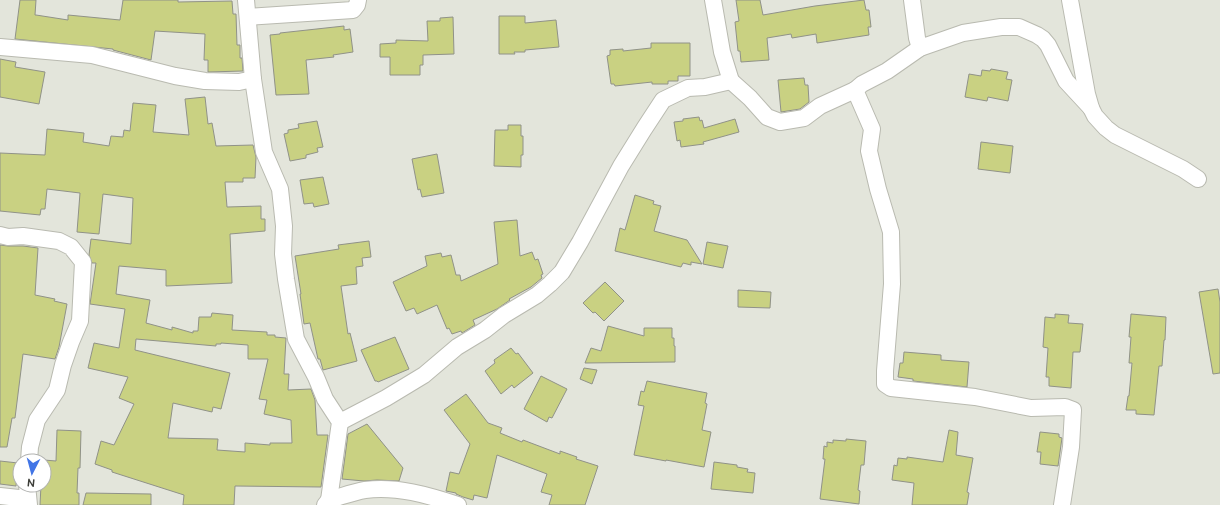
<svg xmlns="http://www.w3.org/2000/svg" width="1220" height="505" viewBox="0 0 1220 505" font-family="Ubuntu,sans-serif">
<rect width="100%" height="100%" fill="#e3e5db"/>
<g fill="#c9d182" stroke="#909288" fill-rule="evenodd">
<path d="M20 0H36L35 15H36L68 20V15L120 20 123 0H178V2L232 1 233 14H236L237 45H240V58H242L243 71 208 72V60H204L205 34 155 31 151 60 113 50V49L15 39Z"/>
<path d="M736 0H760L763 15 815 6 864 0 866 10H869L871 27H868L869 35 817 43 816 34 792 38 791 34 767 38 769 60 741 62 740 51H738L735 22 739 21Z"/>
<path d="M499 16H525V23L556 20 559 47 525 50V52H514L515 54H499Z"/>
<path d="M453 17 454 54 423 55V65H420V75H390V57H380V44L396 43V40L428 41 427 21H440V18Z"/>
<path d="M344 26V30L350 29 353 52 333 55 334 57 306 60 309 94 276 95 270 35 280 34V33Z"/>
<path d="M651 43H690V76H678V81H668V84H652V82L615 86 614 84H611L607 56 610 55V50L623 49V51L651 48Z"/>
<path d="M0 59 16 62 15 67 45 72 39 104 0 97Z"/>
<path d="M991 69 1008 72 1006 79 1012 80 1008 101 988 97 987 101 965 97 969 74 981 76 982 70 990 71Z"/>
<path d="M804 78 805 85H808L809 102 800 109 781 112 778 80Z"/>
<path d="M205 97 208 124 212 123 216 146 253 145 256 157 255 178H243V182H225L227 207 261 206V219H265V231L230 234 232 283 166 286V270L119 266 116 294 150 300 146 323 172 330V327L193 333V331H198L199 317H211L212 313 233 315 232 330 267 332V335H275V337L286 338 284 374H289L288 390 311 389 315 400 317 435H328L321 487 235 486 234 505H183L184 495 112 472V470L95 464 101 441 114 445 134 404 119 398 128 377 88 368 94 343 119 348 125 309 90 304 96 263H92L89 255 91 239 131 244 133 198 103 194 99 234 77 232 80 193 47 189 45 209H41L40 215 0 211V153L45 155 47 129 84 133 83 142 109 146 111 136 123 137 124 130 130 131 133 103 156 105 153 132 189 135 185 99ZM136 339 216 346V344H221V343L248 345V359H268L259 399 267 400 264 414 291 420 292 443H270V445L245 443V452L217 450 218 439 168 438 173 403 212 412 213 407 221 409 230 373 135 350Z"/>
<path d="M699 117 700 121 702 120 704 128 735 119 739 132 703 142 704 144 681 147 680 140 677 141 674 122 683 121V119Z"/>
<path d="M317 121 323 147 317 148 318 152 306 155V158L290 161 284 134 288 133V130L299 128 298 124Z"/>
<path d="M508 125H521V136H523V155H521V167L494 166 495 130H508Z"/>
<path d="M981 142 1013 146 1010 173 978 169Z"/>
<path d="M437 154 444 193 422 197 420 189 418 190 412 159Z"/>
<path d="M323 177 329 204 314 207 313 203 304 204 300 180Z"/>
<path d="M635 195 654 201 653 204 661 206 654 231 687 240 702 264 691 262V265L683 263 681 267 615 251 620 228 625 230Z"/>
<path d="M517 220 520 256 532 252 535 260 538 259 543 274 541 275 542 278 531 287 509 299 510 300 497 309 473 320 475 325 462 333 461 331 452 334 449 328 447 329 437 305 417 314 414 308 406 311 393 282 427 266 425 256 441 253 442 257 451 255 456 275H460L461 281 498 264 494 222Z"/>
<path d="M369 241 371 257 362 258 363 266 356 267 357 284 341 286 348 334 350 333 357 361 323 370 320 359H318L310 323 304 324 300 294H301L295 256 339 249 338 245Z"/>
<path d="M707 242 728 246 723 268 703 264Z"/>
<path d="M0 245 8 246H23L38 248 35 295 55 299 54 301 67 304 59 347 55 359 23 354 15 418H12L7 447H0Z"/>
<path d="M605 282 624 301 604 321 595 312 593 313 583 303Z"/>
<path d="M1218 289 1220 302V373L1213 374 1199 292Z"/>
<path d="M738 290 771 292 770 308 738 307Z"/>
<path d="M1055 314 1069 315 1068 323 1083 324 1080 352H1073L1071 388 1049 386V377H1046L1048 348 1043 347 1045 317 1055 318Z"/>
<path d="M1131 314 1166 317 1165 340H1164L1162 366H1159L1154 415 1136 414V410H1126L1128 396H1129L1132 363H1129L1131 337H1129Z"/>
<path d="M608 326 644 336V328H672V338H674V346H675V362L585 363 591 348 601 351Z"/>
<path d="M395 337 409 369 378 382 377 381H375L361 350Z"/>
<path d="M511 348 516 354 518 353 533 373 514 388 512 385 501 394 485 371 495 363 494 360Z"/>
<path d="M904 352 941 355V360L969 362 967 387 913 381V379L898 377 900 363H903Z"/>
<path d="M584 368 597 370 592 384 580 379Z"/>
<path d="M541 376 567 389 552 418 549 417 547 422 524 409Z"/>
<path d="M647 381 707 393 705 403 707 404 702 430 711 432 704 467 666 460V461L634 455 644 406 638 405 641 391 644 392Z"/>
<path d="M466 394 488 423 502 428 500 433 522 442 523 440 560 454V451L577 457 576 459 598 466 585 505H549L552 495 541 492 547 474 497 455 487 498 474 495 473 500 463 497 456 494V493L446 491 450 472 459 474 470 444 444 410Z"/>
<path d="M367 424 403 468 399 481 377 480 364 481 342 479 348 434Z"/>
<path d="M57 430 81 431 80 468H78L77 493H79V505H40L41 485H44V460L56 461Z"/>
<path d="M949 430 958 432 956 455 973 458 967 492 969 493 967 505H912L914 483 892 480 894 465 897 466 898 458 907 459V457L943 462Z"/>
<path d="M1040 432 1059 434V437L1062 438 1058 466 1040 464 1041 452H1037Z"/>
<path d="M846 439 866 441 864 465H861L858 490 860 491 859 504 820 499 825 459H823L824 446 827 447V442L833 443V440L846 441Z"/>
<path d="M0 461 18 463 16 486 0 484Z"/>
<path d="M714 462 737 465V467L748 469 747 472 755 473 753 493 711 489Z"/>
<path d="M86 493 151 494V505H83Z"/>
</g>
<g fill="none" stroke-linecap="round" stroke-linejoin="round">
<defs>
<g id="minor">
<path d="M246 0 253 79 264 152 280 189 284 226 283 254 286 279 296 339 316 377 325 399 340 422 329 500"/>
<path d="M912 0 917 38 920 48"/>
<path d="M1070 0 1087 94 1091 108 1095 116 1106 128 1115 135 1183 169 1198 179"/>
<path d="M248 17 353 10 357 5 358 0"/>
<path d="M0 47 92 55 175 76 205 81 239 82 253 79"/>
<path d="M731 81 750 98 767 117 780 122 804 118 820 106 855 90 872 129 869 151 878 189 891 232 892 284 885 371V384L891 388 975 397 1031 408 1065 407 1073 410 1071 447 1062 505"/>
<path d="M855 90 862 84 887 71 920 48 963 33 1001 27H1019L1037 35 1043 39 1048 45 1066 81 1091 108"/>
<path d="M0 235 8 237 23 236 59 241 71 247 83 262 80 321 71 342 63 365 57 390 37 420 30 447 29 461"/>
<path d="M340 422 386 398 424 375 457 347 485 330 504 315 537 295 550 284 562 272 580 242 621 166 644 129 663 100 688 88 705 87 731 81 722 52 713 0"/>
<path d="M27 485 29 505"/>
<path d="M0 496 28 499"/>
<path d="M325 505 329 500C340 497 353 492 365 490 397 486 428 495 458 505"/>
</g>
</defs>
<use href="#minor" stroke="#b9bab0" stroke-width="18"/>
<use href="#minor" stroke="#fff" stroke-width="16"/>
</g>
<g transform="translate(32 473) rotate(186)"><circle r="19" fill="#ffffff" stroke="#b1b2b0"/>
<path d="M0-3L7 15L0 10L-7 15Z" fill="#4275e6"/>
<text y="-6" font-size="11" font-weight="bold" text-anchor="middle" fill="#3d3e39">N</text>
</g>
</svg>
